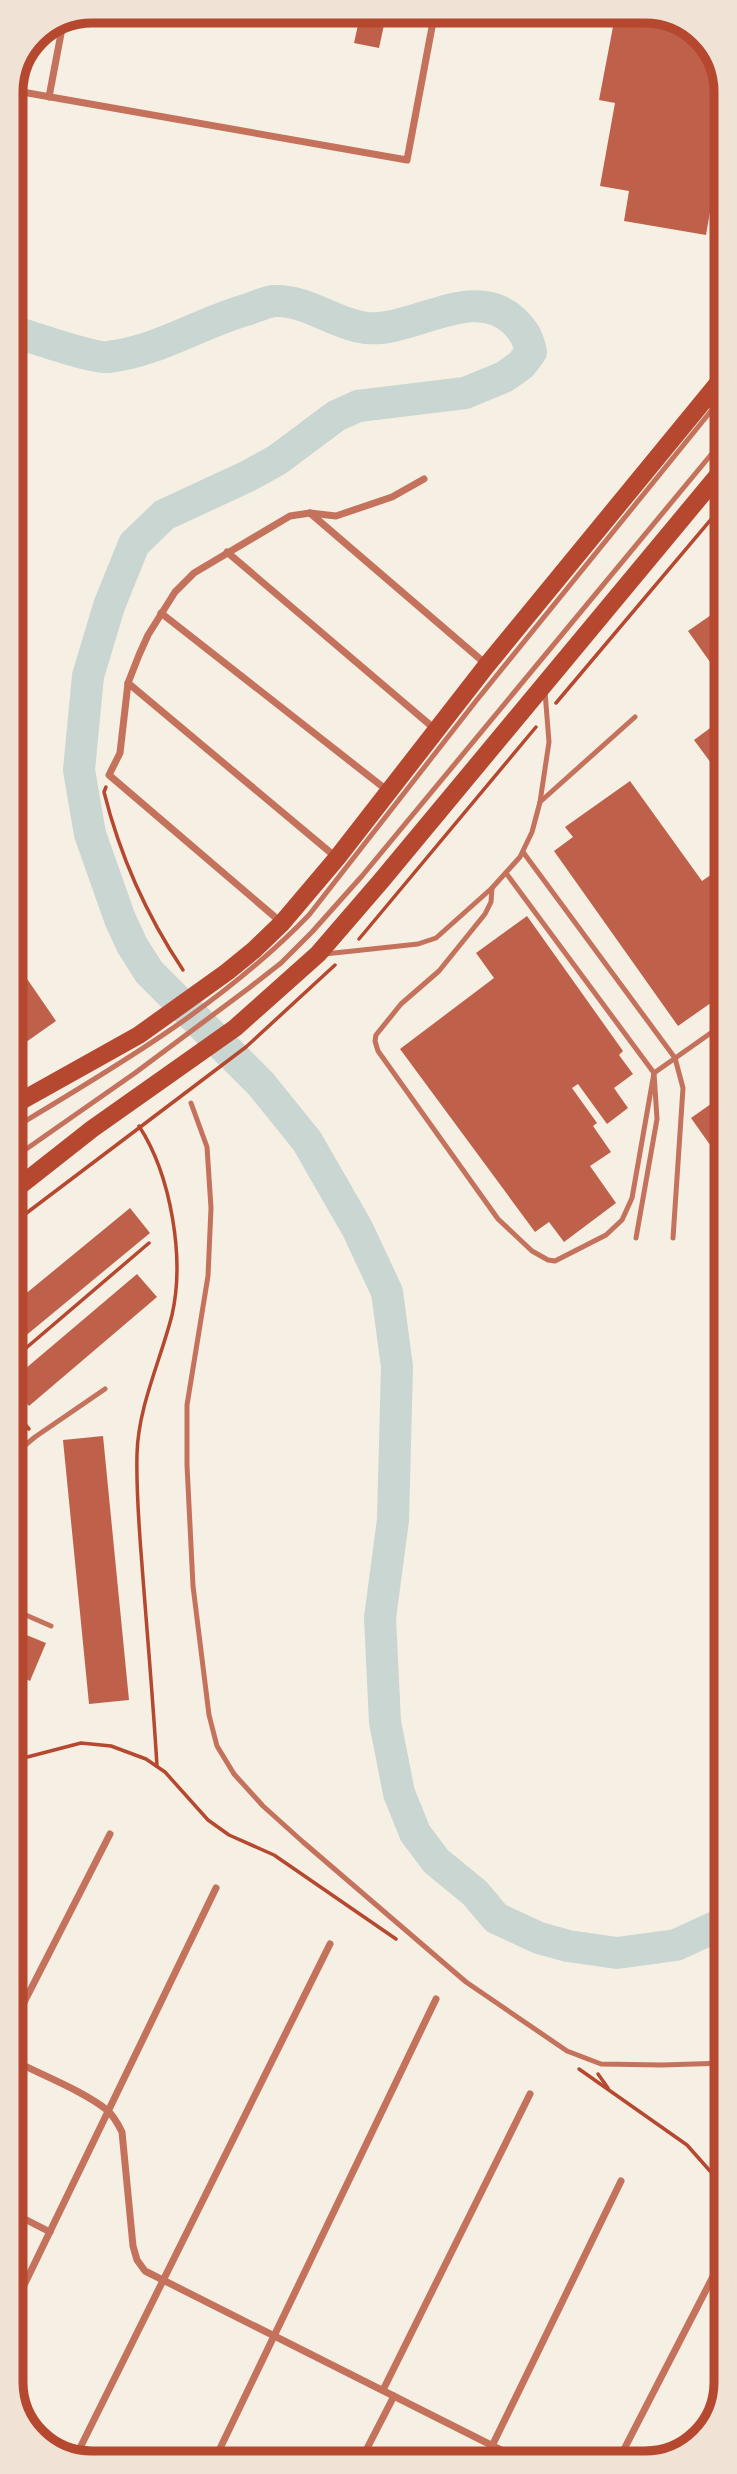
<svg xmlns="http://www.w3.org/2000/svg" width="737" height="2474" viewBox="0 0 737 2474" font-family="Literata,serif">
<rect width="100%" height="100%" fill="#f6efe4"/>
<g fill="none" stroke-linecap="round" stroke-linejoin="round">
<path stroke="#c9d6d2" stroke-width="32" d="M11 331C30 336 93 359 108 357 154 353 204 321 249 309 257 306 266 302 274 301 305 299 337 325 366 328 413 333 473 282 514 321 524 331 528 338 531 352L521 365 504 377 465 393 358 406 336 416 277 460 248 476 164 515 134 544 109 606 88 676 79 770 90 834 120 919 132 945 149 972 261 1084 307 1141 357 1228 387 1292 397 1367 393 1520 380 1618 385 1722 399 1793 415 1833 436 1861 475 1893 496 1918 539 1938 568 1946 617 1953 676 1945 726 1922"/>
</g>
<g fill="#bf614a">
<path d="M361 11H387L379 48 354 43Z"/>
<path d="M616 11H651L698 30 724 71V209L711 206 706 235 624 221 629 191 600 186 615 103 599 100Z"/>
<path d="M724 606 725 683 688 631Z"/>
<path d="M725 717V782L694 740Z"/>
<path d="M630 781 702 881 725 865V993L678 1026 554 851 573 837 565 827Z"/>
<path d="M527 916 623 1051 619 1055 633 1074 614 1088 628 1108 607 1124 578 1084 572 1088 597 1123 593 1126 611 1152 590 1166 616 1203 564 1242 549 1222 535 1232 400 1049 494 978 476 953Z"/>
<path d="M12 957 56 1021 12 1052Z"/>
<path d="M725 1094V1166L691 1118Z"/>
<path d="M130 1208 150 1233 12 1347V1305Z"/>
<path d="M137 1274 157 1297 29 1406 12 1386V1380Z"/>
<path d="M103 1436 129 1700 89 1704 63 1440Z"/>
<path d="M12 1629 46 1643 30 1681 12 1673Z"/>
</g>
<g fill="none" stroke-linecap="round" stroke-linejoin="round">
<g stroke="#b5482f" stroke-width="3.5">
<path d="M556 703 724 504"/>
<path d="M106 787 104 792C120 856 147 916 183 970"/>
<path d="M359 939 536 727"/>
<path d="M139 1126C171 1175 185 1258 172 1315 161 1359 138 1407 137 1454 136 1491 139 1528 142 1565 147 1632 153 1699 157 1766"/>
<path d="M12 1224 246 1047 335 965"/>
<path d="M12 1360 149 1243"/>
<path d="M12 1409 29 1429"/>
<path d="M12 1761 81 1743 111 1746 146 1759 165 1772 208 1820 229 1835 274 1855 396 1939"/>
<path d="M579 2069 687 2145 726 2189"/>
<path d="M598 2074 608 2088"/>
</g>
<g stroke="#c5725c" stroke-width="5">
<path d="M540 802 635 717"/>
<path d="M523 852 675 1058 683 1088 673 1238"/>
<path d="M506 873 654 1073 657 1119 636 1238"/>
<path d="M492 888 491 902 485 914 439 971 401 1004 376 1035 375 1041 378 1051 498 1219 532 1251 548 1260 555 1261 606 1235 622 1220 632 1198 654 1073 725 1023"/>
<path d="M325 954 418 944 436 938 492 888 520 857 532 832 540 802 549 742 545 692"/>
<path d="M191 1103 207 1147 211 1208 208 1276 187 1405V1465L193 1586 209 1715 217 1746 234 1774 263 1806 303 1842 466 1982 567 2051 601 2064 662 2065 726 2063"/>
<path d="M12 1129C117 1066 223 1004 309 915L476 701 724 395"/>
<path d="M12 1159 135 1073 249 988 281 963 312 932 362 876 724 439"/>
<path d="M12 1456 35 1437 105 1389"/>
<path d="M12 1609 51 1626"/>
</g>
<g stroke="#c5725c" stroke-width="7">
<path d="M11 90 407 160 435 11"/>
<path d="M49 97 63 23"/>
<path d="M310 513 487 665"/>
<path d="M227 552 436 730"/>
<path d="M161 613 388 791"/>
<path d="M128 683 337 858"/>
<path d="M282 923 109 775 120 753 128 683 139 655 148 635 175 592 194 573 290 516 310 513 336 516 392 497 424 479"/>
<path d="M13 2024 110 1834"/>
<path d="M13 2060C41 2075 82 2090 107 2110 114 2116 118 2124 122 2132L133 2246 137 2260 145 2271 523 2461"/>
<path d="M13 2213 50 2232"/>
<path d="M13 2308 216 1888"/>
<path d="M383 2390 530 2094"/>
<path d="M492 2446 621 2181"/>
<path d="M75 2458 330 1944"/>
<path d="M618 2461 722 2259"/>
<path d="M360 2462 394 2396"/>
<path d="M213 2463 436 1999"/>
</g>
<g stroke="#b5482f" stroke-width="18">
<path d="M12 1106 139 1035 227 972 254 950 282 923 337 858 487 665 724 376"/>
<path d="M12 1192 92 1129 235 1028 318 954 381 881 724 468"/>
</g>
</g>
<path d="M0 0H737V2474H0ZM92 23H645A69 69 0 0 1 714 92V2382A69 69 0 0 1 645 2451H92A69 69 0 0 1 23 2382V92A69 69 0 0 1 92 23Z" fill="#f1e2d6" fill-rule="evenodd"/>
<path fill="none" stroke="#b5482f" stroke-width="9" d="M92 23H645A69 69 0 0 1 714 92V2382A69 69 0 0 1 645 2451H92A69 69 0 0 1 23 2382V92A69 69 0 0 1 92 23Z"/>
</svg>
